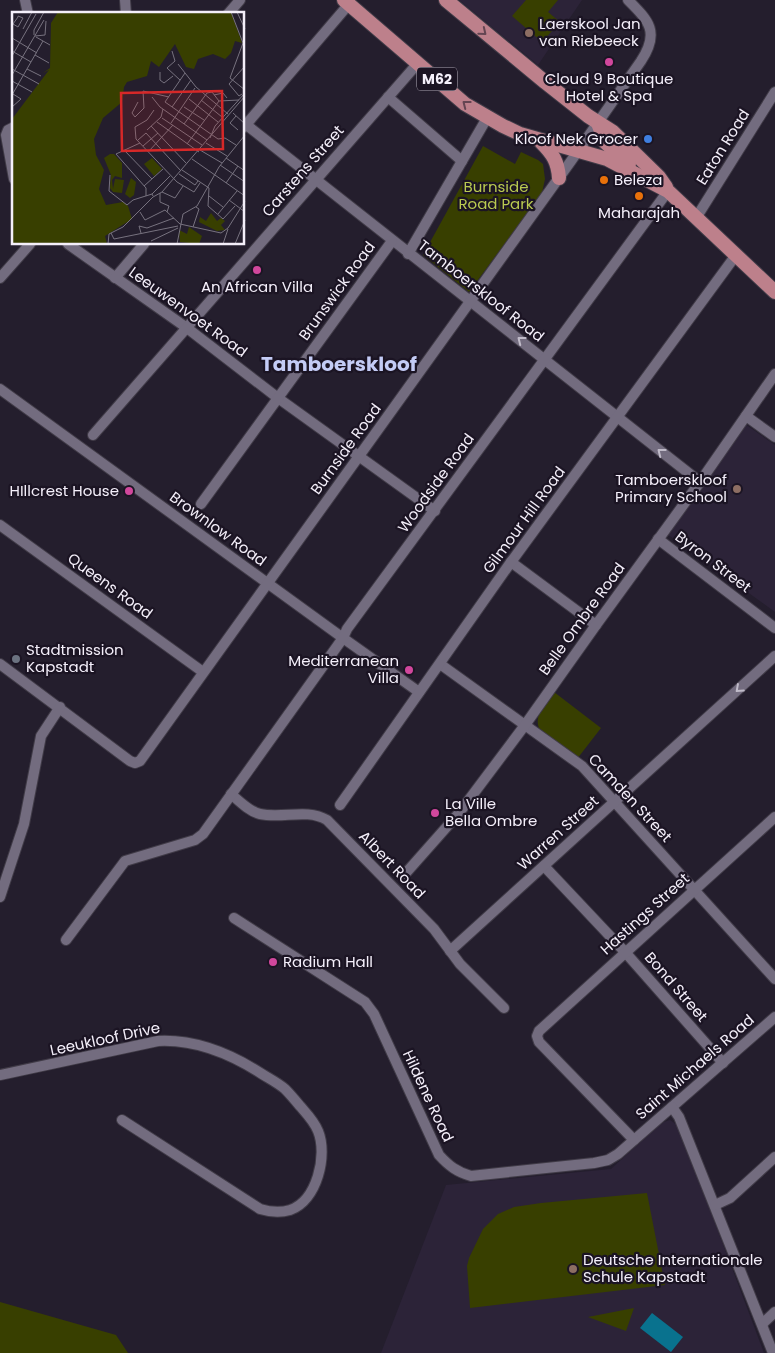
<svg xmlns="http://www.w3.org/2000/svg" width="775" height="1353" viewBox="0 0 775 1353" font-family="Poppins,sans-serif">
<rect width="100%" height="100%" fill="#241e2d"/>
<g fill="#2c2338">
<path d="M459 0H582L538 65Z"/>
<path d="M745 424 775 445V612L667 534Z"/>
<path d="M670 1120 677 1125 680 1130 764 1353H381L446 1185 611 1169 661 1123Z"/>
</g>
<g fill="#383f00">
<path d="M526 0H558L548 12 560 22 542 42 512 16Z"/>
<path d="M483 146 515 164 521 152 538 160 543 164 545 179 542 193 469 292 423 255Z"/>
<path d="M554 692 601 728 577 759 539 728C534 714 546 703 554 692Z"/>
<path d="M647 1193 665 1285 470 1308 467 1266 469 1258 483 1229 498 1214 514 1207 541 1203Z"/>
<path d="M0 1302 116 1335 128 1353H0Z"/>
<path d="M634 1308 626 1331 588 1317Z"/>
</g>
<path fill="#09728e" d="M652 1313 683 1337 671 1352 640 1328Z"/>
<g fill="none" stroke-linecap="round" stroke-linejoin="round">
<defs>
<g id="minor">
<path d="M25 0 28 14"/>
<path d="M125 0 126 14"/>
<path d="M228 14 240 0"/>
<path d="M388 97 462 161"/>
<path d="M244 123 700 482"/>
<path d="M14 127 8 130 6 135 14 179"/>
<path d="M244 127 349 4"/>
<path d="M696 218 775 92"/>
<path d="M68 244 187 328 278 398 435 511"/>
<path d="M408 254 487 118"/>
<path d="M0 278 30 244"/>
<path d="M115 278 144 244"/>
<path d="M0 389 343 638 419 692"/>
<path d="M746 416 775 437"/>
<path d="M93 435 418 63"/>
<path d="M201 504 392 241"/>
<path d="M0 525 203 672"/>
<path d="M658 539 775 628"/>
<path d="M511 562 596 625"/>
<path d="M0 664 130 761 135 763 140 761 571 161 641 61C660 32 649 21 628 0"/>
<path d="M440 664 582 766 775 979"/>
<path d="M231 794C239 801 250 812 260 814 283 819 306 808 327 820L434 929 460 964 504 1008"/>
<path d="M340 805 511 562 736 255"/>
<path d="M544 866 625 952 723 1063"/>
<path d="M405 874 459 813 525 725 596 625 700 482 775 374"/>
<path d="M0 897 24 824 41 736 60 707"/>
<path d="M234 918 365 1002 374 1014 439 1155C449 1166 457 1172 471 1176L594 1163 608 1160 618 1154 775 1017"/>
<path d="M66 940 125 861 195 840 203 834 343 638 347 629 668 191"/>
<path d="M450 951 775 656"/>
<path d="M0 1075 158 1041C196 1039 231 1054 262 1074 270 1079 278 1083 285 1089 290 1094 295 1100 300 1106 307 1114 314 1121 318 1131 328 1155 317 1201 290 1210 280 1213 270 1212 260 1209L122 1120"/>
<path d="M672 1107 679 1117 773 1353"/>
<path d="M634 1140 539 1042 537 1036 539 1031 775 817"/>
<path d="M715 1205 730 1198 775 1157"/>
<path d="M762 1324 775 1312"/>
</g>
<g id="major">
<path d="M344 0 465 104 503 126 520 134 607 159 668 191 775 292"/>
<path d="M446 0 545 82 588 116 613 132 659 177 666 187"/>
<path d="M598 123 605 142 629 164"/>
<path d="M541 142C553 154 558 162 559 178"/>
</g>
</defs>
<use href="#minor" stroke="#403b47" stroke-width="12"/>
<use href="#major" stroke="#403b47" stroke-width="16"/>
<use href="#minor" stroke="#736c7f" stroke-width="10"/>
<use href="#major" stroke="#bd808b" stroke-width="14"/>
</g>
<defs><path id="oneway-chevron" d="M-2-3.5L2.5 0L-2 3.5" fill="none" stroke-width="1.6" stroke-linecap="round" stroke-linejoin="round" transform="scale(1.25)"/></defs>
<g stroke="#644552">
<use href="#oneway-chevron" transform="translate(483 32) rotate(39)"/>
<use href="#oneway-chevron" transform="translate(466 104) rotate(-142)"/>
</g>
<g stroke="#c0bbc9">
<use href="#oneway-chevron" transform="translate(521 340) rotate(-142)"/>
<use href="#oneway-chevron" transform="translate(661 452) rotate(-142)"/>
<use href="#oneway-chevron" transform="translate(739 689) rotate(138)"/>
</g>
<g fill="#8d6e63" stroke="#1b1423" stroke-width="2">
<circle cx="529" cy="33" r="5"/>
<circle cx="737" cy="489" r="5"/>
<circle cx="573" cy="1269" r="5"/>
</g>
<g fill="#d1479c" stroke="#1b1423" stroke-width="2">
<circle cx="609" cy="62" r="5"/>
<circle cx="257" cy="270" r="5"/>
<circle cx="129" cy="491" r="5"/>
<circle cx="409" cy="670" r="5"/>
<circle cx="435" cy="813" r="5"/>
<circle cx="273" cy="962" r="5"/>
</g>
<circle fill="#3f7fe0" stroke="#1b1423" stroke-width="2" cx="648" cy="139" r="5"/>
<g fill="#e8710a" stroke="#1b1423" stroke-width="2">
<circle cx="604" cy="180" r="5"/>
<circle cx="639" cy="196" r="5"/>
</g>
<circle fill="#6b7280" stroke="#1b1423" stroke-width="2" cx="16" cy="659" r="5"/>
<g text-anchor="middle" stroke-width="4.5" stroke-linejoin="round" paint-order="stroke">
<rect fill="#1b1423" stroke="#b3adba" stroke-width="1" x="417" y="67.5" width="40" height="23" rx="4"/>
<g font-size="14" font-weight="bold" fill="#f4effa">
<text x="437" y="84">M62</text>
</g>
<g font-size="15" fill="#f4effa" stroke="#1b1423" text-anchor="start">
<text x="539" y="29">Laerskool Jan<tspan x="539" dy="17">van Riebeeck</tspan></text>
<text x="609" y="84" text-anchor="middle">Cloud 9 Boutique<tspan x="609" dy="17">Hotel &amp; Spa</tspan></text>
<text x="638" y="144" text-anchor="end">Kloof Nek Grocer</text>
<text x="614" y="185">Beleza</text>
<text x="639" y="218" text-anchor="middle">Maharajah</text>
<text x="257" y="292" text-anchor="middle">An African Villa</text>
<text x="727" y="485" text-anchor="end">Tamboerskloof<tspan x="727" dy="17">Primary School</tspan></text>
<text x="119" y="496" text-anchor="end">HIllcrest House</text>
<text x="26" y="655">Stadtmission<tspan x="26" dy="17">Kapstadt</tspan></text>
<text x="399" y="666" text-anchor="end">Mediterranean<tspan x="399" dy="17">Villa</tspan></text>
<text x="445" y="809">La Ville<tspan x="445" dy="17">Bella Ombre</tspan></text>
<text x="283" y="967">Radium Hall</text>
<text x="583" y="1265">Deutsche Internationale<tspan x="583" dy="17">Schule Kapstadt</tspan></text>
</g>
<g font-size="15" fill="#f4effa" stroke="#1b1423">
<text transform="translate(723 147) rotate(-58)" y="5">Eaton Road</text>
<text transform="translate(303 171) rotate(-49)" y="5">Carstens Street</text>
<text transform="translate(337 291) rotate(-54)" y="5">Brunswick Road</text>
<text transform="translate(481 291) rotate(38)" y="5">Tamboerskloof Road</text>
<text transform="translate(188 312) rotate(36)" y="5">Leeuwenvoet Road</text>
<text transform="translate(346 449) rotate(-54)" y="5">Burnside Road</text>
<text transform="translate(436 483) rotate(-54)" y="5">Woodside Road</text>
<text transform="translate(524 520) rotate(-54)" y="5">Gilmour Hill Road</text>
<text transform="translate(218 529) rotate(36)" y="5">Brownlow Road</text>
<text transform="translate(713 562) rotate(37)" y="5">Byron Street</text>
<text transform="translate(110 586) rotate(36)" y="5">Queens Road</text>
<text transform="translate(582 619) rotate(-54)" y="5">Belle Ombre Road</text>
<text transform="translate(630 798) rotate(47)" y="5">Camden Street</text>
<text transform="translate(558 833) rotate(-42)" y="5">Warren Street</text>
<text transform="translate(392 865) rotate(46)" y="5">Albert Road</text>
<text transform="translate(645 914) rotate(-42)" y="5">Hastings Street</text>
<text transform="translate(676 987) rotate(49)" y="5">Bond Street</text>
<text transform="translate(105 1039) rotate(-12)" y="5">Leeukloof Drive</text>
<text transform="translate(695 1067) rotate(-41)" y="5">Saint Michaels Road</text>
<text transform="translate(428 1096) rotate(65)" y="5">Hildene Road</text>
</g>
<g font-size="15" fill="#b9ca50" stroke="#1b1423">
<text x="496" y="192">Burnside<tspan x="496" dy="17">Road Park</tspan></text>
</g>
<g font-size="20" font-weight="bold" fill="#c4ccf6" stroke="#1b1423">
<text x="339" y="371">Tamboerskloof</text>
</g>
</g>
<g transform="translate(12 12)">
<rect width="232" height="232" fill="#241e2d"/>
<path d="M46 0H219L230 31 223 29 219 41 213 47 201 42 186 47 182 57 174 55 163 32 147 55 139 49 135 64 115 70 112 75 110 90 91 106 82 127 84 143 92 158 87 177 94 193 111 190 116 194 120 207 93 224 95 232H0V107L37 58 31 61 38 56 39 11ZM98 142H102L110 151V166L103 164 100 168 101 177 103 167 112 168 110 181 101 180 98 176 99 163 92 146ZM140 146 150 157 142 164 132 152ZM119 166 124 170 122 183 118 186 113 182ZM199 201 205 209 209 206 213 209 209 213 213 218 205 219 187 210 188 205 194 209ZM177 215 190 224 187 232 168 230 167 218 175 222Z" fill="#383f00"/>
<path fill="none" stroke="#77727f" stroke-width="1" d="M219 0 231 31 218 66 233 78M225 0 233 17M0 15 1 12 6 5V4L11 6 6 15 1 12M11 17 20 0M22 23V18L32 0M23 24 33 23 34 9M24 25 38 33M0 26 25 41M0 39 19 50M160 39 163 49 155 56 168 68M23 43 37 51M0 44 24 2M166 52 184 75 216 102M0 57 27 72M15 57 29 64M148 60V68L152 71 161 64M173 61 153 90 206 127 213 126 224 133M0 63 32 8M0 69 20 80M230 82 227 84 217 72 233 54M0 83 31 29M202 83 211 81 215 86M140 85 148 95 195 128M177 87 206 110M189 88 210 105M207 89 227 88M126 90 120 101 123 105 132 96 131 79 157 85M0 95 9 87 1 82M160 95 179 68M172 95 192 108M142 98 135 108 123 115 124 127 165 170 182 180 188 171M221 101 233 112M224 104 218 111 226 118M150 106 190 133M145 110 187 140M159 111 183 76M172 112 195 81 200 80 207 89M139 114 174 151M135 118 149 105 151 97M198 126 203 114 233 81M126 128 134 121 169 159M128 131 104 142 134 176V184M194 131 215 144M175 132 207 89M131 134 146 121M112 138 140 167M188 138 210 151M137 139 161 113M214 146 233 159M180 147 233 184M208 153 233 170M170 158 197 176 196 194 211 207 223 194M167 162 183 173 186 169M98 163 97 179 115 193 121 188 140 182 141 184M214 171 226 154M132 174 151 157M150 180 163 186 171 174M148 181V190L157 194 155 200M140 182 158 164M197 184 211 195M217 188 233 200M128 200 133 208 153 198 168 212 209 221 216 216 233 189M206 202 225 179M181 215 187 197 184 195M99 221 102 227 166 214M129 221 127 214 135 216 162 206M139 229 166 216M96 232 97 222 111 215 141 185 150 180 233 84M165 232 171 202 185 194 207 155 233 123M211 232 216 217M223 232 233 208"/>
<path fill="#d62828" fill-opacity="0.15" stroke="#d62828" stroke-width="2.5" d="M210 79 211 137 110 139 109 81Z"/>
<rect width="232" height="232" fill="none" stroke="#f4effa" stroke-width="2.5"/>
</g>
</svg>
